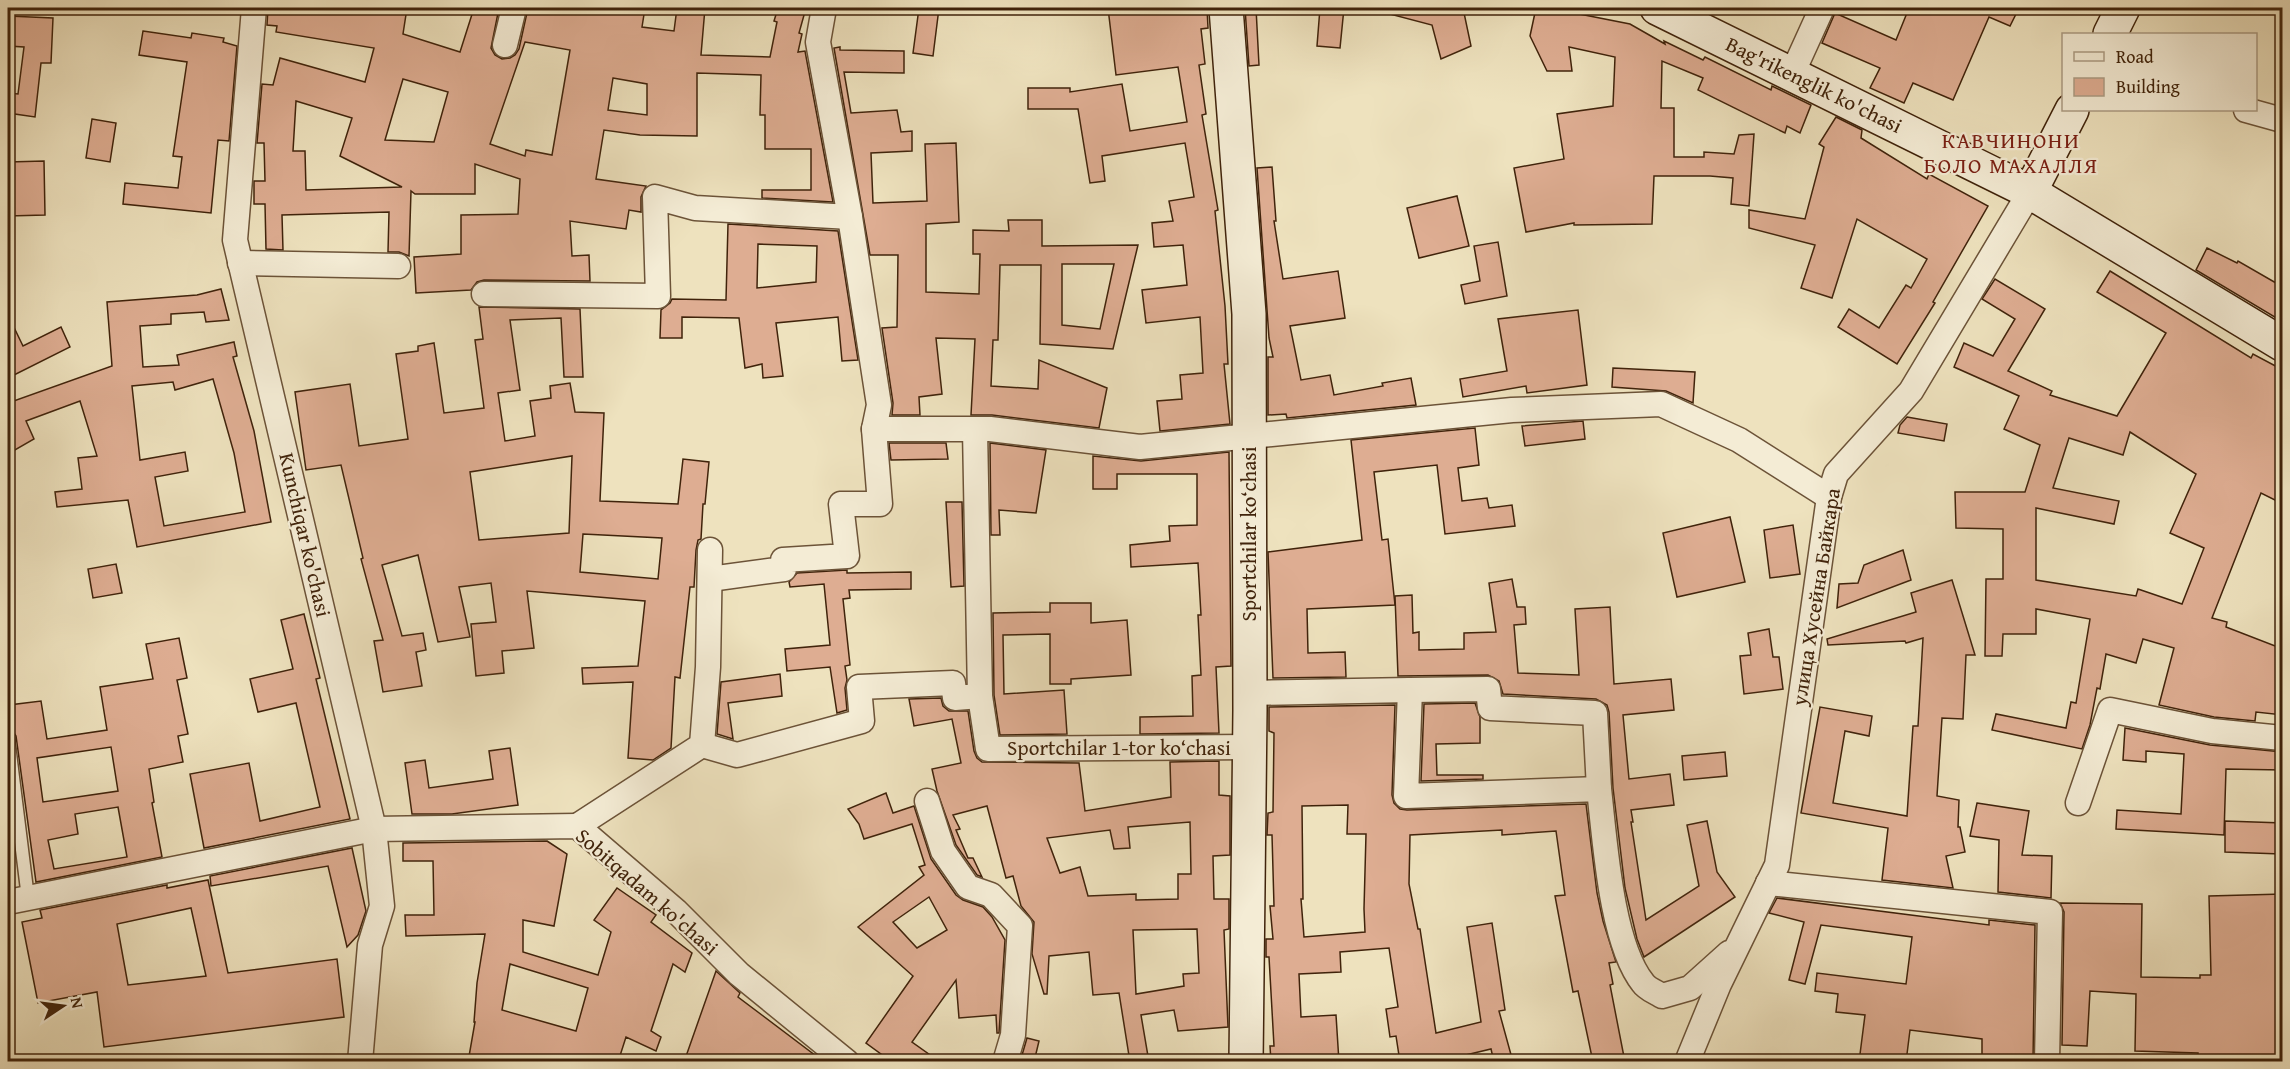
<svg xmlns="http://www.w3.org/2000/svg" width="2290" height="1069" viewBox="0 0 2290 1069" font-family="'Gentium Book Plus',serif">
<rect width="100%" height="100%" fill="#eee2be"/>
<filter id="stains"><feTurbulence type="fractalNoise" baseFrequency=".00333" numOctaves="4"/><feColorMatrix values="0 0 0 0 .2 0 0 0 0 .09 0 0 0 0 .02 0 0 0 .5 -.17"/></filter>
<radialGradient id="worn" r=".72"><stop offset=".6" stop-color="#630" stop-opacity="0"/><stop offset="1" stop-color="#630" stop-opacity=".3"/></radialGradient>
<g fill="#dead92" stroke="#40230b" stroke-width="1.5" fill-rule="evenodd">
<path d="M268 8H407L403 34 460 52 474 8H499L491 48 495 55 502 59 510 58 515 55 519 49 528 8H645L642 27 674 31 677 8H705L701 55 770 57 777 22 774 21 778 8H806L799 33 802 34 798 52 805 51 833 202 762 198V190H811V149H765V115H760L761 75 697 73V136L640 135 604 130 596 179 646 186 641 197V212L629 210 626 229 570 221 572 256 589 255 590 281 484 280 477 282 471 290 416 293 414 257 461 254V215L518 214 520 179 475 164V194H415L411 191 409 256 399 252H388L389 212 282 215 283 250 266 249 265 204H254V181H265L264 143H257L262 84 273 85 280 58 365 82 374 48 276 32 277 26 267 25ZM525 42 570 50 552 155 526 150 525 156 490 144ZM613 78 647 84V115L608 110ZM403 79 448 92 434 142 385 140ZM296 101 352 118 340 156 402 187 306 190 305 151H293Z"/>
<path d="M919 8H939L933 56 913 53Z"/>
<path d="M1108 8H1207L1208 28 1201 29 1205 64 1199 65 1206 114 1202 115 1218 210 1215 211 1225 306 1228 364H1224L1230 424 1160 431 1157 401 1182 399 1180 375 1203 373 1200 317 1146 323 1142 290 1187 285 1183 245 1154 247 1152 223 1173 221 1169 201 1194 197 1185 143 1102 156 1105 181 1090 183 1078 109H1028V88H1070V92L1122 84 1130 131 1187 122 1178 67 1116 75Z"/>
<path d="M1245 8H1256L1259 65 1249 66Z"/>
<path d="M1320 8H1344L1340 48 1317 46Z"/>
<path d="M1387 8H1463L1471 46 1441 59 1432 25 1386 13Z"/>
<path d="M1536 8H1549L1630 24 1665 44 1664 41 1703 60 1705 57 1771 90 1772 86 1811 105 1800 133 1787 126 1785 133 1698 90 1703 78 1662 61 1661 108H1674V157H1704V152L1734 154 1739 135 1754 134 1749 206 1731 204 1733 178 1710 176H1654L1652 224 1574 225V223L1526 232 1514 168 1564 159 1557 114 1613 106 1615 57 1569 47 1572 71H1547L1530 36Z"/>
<path d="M1909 8H2019L2010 26 1989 17 1953 100 1913 83 1904 103 1870 88 1880 68 1822 43 1835 13 1896 40Z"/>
<path d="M8 16 53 18 51 63H41L35 117 8 113V93L18 94 24 47 8 46Z"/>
<path d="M143 31 191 38 192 33 224 38 223 42 237 46 229 141 218 140 211 213 123 204 125 183 178 188 182 157 173 156 187 62 139 55Z"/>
<path d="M840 47V50L904 51V73L844 72 851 113 897 110 901 132 912 131V151L871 153 873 203 927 201 925 144 956 143 959 222 926 224V292L979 294 980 254H973V230L1009 231 1008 220H1042V246L1138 245 1113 349 1040 344 1041 265H1000L998 340H993L991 386 1038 389 1039 360 1107 388 1099 428 992 415H971L975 339 936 338 942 394 919 397 920 415H892L893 403 882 328 897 327 898 255H870L834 48ZM1062 264H1114L1100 329 1062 325Z"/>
<path d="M1836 117 1862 130 1861 138 1927 179 1929 174 1988 206 1933 302 1935 303 1897 364 1838 327 1849 309 1879 328 1906 285 1911 288 1927 259 1857 219 1832 298 1801 288 1815 245 1749 228V210L1805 219 1824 147 1819 144Z"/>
<path d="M92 119 116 123 110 162 86 158Z"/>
<path d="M44 161 45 215 8 216V162Z"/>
<path d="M1272 167 1276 221H1274L1283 279 1338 271 1345 318 1290 326 1301 380 1330 375 1334 395 1383 386 1382 383 1411 378 1416 405 1287 418 1286 414 1268 415V357H1273L1269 338 1257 168Z"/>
<path d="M1457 196 1469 246 1419 258 1407 208Z"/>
<path d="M728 224 838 231 858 360 842 361 838 317 776 323 783 376 763 378 762 364 745 368 739 318 682 317V338H660L661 310 670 303 672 299 726 300ZM758 244 817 246 816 282 757 288Z"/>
<path d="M1498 242 1507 296 1465 304 1461 285 1480 281 1474 246Z"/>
<path d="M2207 248 2237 263 2238 261 2283 287V322L2196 270Z"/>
<path d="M2110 271 2251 358 2253 354 2283 370V504L2261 493 2212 618 2227 622 2226 627 2283 649V715L2256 712 2255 721 2214 717 2159 705 2174 648 2143 639 2136 663 2106 654 2100 689 2097 688 2090 725 2082 749 1992 730 1996 714 2066 728 2071 702 2076 703 2090 619 2036 609V634H2003L2002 656H1985L1986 579H2003V529L1956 528 1955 492H2025L2040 445 2004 429 2019 396 1954 367 1964 343 1993 356 2015 319 1982 299 1995 279 2045 309 2008 371 2052 391 2050 395 2117 416 2166 333 2097 292ZM2130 432 2196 474 2170 533 2204 548 2182 604 2138 589 2136 596 2036 580V508L2114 524 2119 501 2053 488 2069 438 2123 455Z"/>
<path d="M221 289 229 320 206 322 204 312 171 314V324L140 326 143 367 179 365 177 355 234 342 237 356 233 357 254 431 271 522 137 547 128 500 57 507 55 492 82 489 78 458 97 456 80 401 26 421 34 439 8 454V403L112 366 107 302 197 295ZM213 379 234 453 245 512 164 526 155 477 188 471 185 452 140 460 132 386 173 382 175 390Z"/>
<path d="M479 307 580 309 583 377H564L561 318 510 320 520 390 498 393 505 441 535 436 530 401 551 398 550 386 570 383 575 412 604 413 600 501 678 504 683 459 709 462 705 504H703L701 539 698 540 696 550 694 587H690L680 678 675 677 671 748 653 760 628 758 633 682 583 684 582 668 638 666 645 601 527 591 534 648 502 651 504 673 476 676 471 624 496 622 491 583 459 587 470 637 438 642 418 555 382 565 402 636 423 633 426 650 416 652 422 686 383 692 374 641 383 640 361 559 363 558 341 465 306 470 295 392 350 384 359 446 408 439 396 354 418 351V346L434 343 444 413 484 408 475 340 483 339ZM572 456 569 533 479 540 470 472ZM583 534 662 538 658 579 580 572Z"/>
<path d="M1578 310 1587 385 1527 393 1526 386 1463 397 1460 379 1507 371 1498 319Z"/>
<path d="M8 315 23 346 61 327 70 347 8 378Z"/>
<path d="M1613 368 1695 372 1693 403 1666 391 1612 387Z"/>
<path d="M1907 417 1947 424 1944 441 1898 433 1900 425Z"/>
<path d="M1583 421 1585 439 1525 446 1522 426Z"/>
<path d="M1475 428 1479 465 1458 468 1462 501 1487 498 1489 508 1512 505 1515 526 1445 534 1437 465 1374 472 1382 540 1388 539 1395 605 1307 609 1308 653 1345 652 1346 677 1273 678 1268 552 1362 540 1351 440Z"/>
<path d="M889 443H946L948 459 891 460Z"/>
<path d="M990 443 1046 450 1036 513 999 510 1000 535H991Z"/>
<path d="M1229 452 1231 666 1216 667 1219 733 1140 734V717L1193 716 1192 676 1201 675 1198 615H1201L1198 563 1131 567 1130 545 1170 541 1169 526 1197 525V474H1117V489H1093V456L1141 461Z"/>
<path d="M946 502H962L964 586 951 587Z"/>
<path d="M1730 517 1745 582 1677 597 1663 533Z"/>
<path d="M1793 525 1800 574 1770 578 1764 530Z"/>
<path d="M1903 550 1911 580 1837 608 1839 584 1858 583 1864 565Z"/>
<path d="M116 564 122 593 93 598 88 569Z"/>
<path d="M847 570V573L911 572V589L849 590 850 598 843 599 850 665 845 666 847 680 845 688 847 710 837 713 830 667 787 671 785 649 830 645 824 584 790 587 789 582 797 573Z"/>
<path d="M1512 579 1517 607H1525L1526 624 1514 625 1518 673 1579 675 1575 609 1610 607 1614 684 1671 679 1674 710 1623 715 1629 779 1670 774 1674 805 1631 810 1633 822H1631L1646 920 1699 886 1687 825 1707 821 1717 872 1735 897 1644 957 1637 939 1625 888 1613 788 1609 712 1607 705 1596 699 1503 694 1499 681 1488 675 1398 676 1395 596 1412 595 1413 633 1419 632V650L1464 649V633L1496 632 1489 583Z"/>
<path d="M1952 580 1975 655H1966L1963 719 1942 718 1937 796 1959 800 1958 827H1960L1965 852 1946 856 1953 888 1882 880 1888 828 1801 813 1820 707 1872 716 1869 736 1845 731 1833 803 1907 816 1913 726H1918L1923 638 1906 643 1905 641 1828 645 1827 639 1916 612 1911 593Z"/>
<path d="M1050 603H1091V623L1127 620 1131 675 1071 679V684H1050V634L1003 635 1004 694 1064 690 1067 734 1000 735 994 695 993 613 1050 612Z"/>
<path d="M304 614 320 678 316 679 350 819 204 848 190 774 249 763 260 821 320 807 296 703 258 712 250 679 293 669 281 620Z"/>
<path d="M1769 629 1773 657H1779L1783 689 1744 694 1740 656 1751 655 1748 633Z"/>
<path d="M179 638 187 678 177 680 188 734 178 736 183 762 149 769 154 802 152 803 162 857 36 882 16 736 12 730 9 705 41 701 47 739 107 730 100 687 153 679 146 644ZM111 747 118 791 43 802 37 758ZM118 807 127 857 54 869 48 840 78 834 75 814Z"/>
<path d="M780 674 782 696 728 703 733 739 717 734 721 682Z"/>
<path d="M941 698 943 706 949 711H968L974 751 977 758 982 762 1079 763 1085 811 1171 797 1170 762 1219 761V795L1230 796V855L1213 856 1214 899H1229V929L1224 930 1228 1027 1178 1031 1174 1010 1141 1015 1149 1062H1130L1119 993 1093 995 1089 952 1049 956 1047 994H1044L1032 954 1034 922 1021 906 1013 876 1006 878 987 806 953 815 960 829 956 830 968 858H973L982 877 977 875 956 845 937 791 932 769 961 763 952 719 914 726 909 699ZM1190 822 1191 874H1178V899L1136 900V894L1088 896 1080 867 1060 873 1047 838 1110 830 1114 849 1130 848 1128 827ZM1197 929 1199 973 1183 974 1184 986 1136 994 1133 930Z"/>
<path d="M1475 703 1480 717V743L1436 744 1437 775H1483V779L1421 781 1424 704Z"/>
<path d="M1395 705 1392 795 1394 803 1400 809 1407 810 1586 804 1597 893 1603 921 1616 962 1609 963 1613 984 1610 985 1625 1062H1593L1578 991 1573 992 1555 896 1565 895 1556 831 1502 835V830L1410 835 1409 884 1418 929H1420L1436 1033 1481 1022 1467 927 1492 923 1505 1010 1499 1011 1513 1062H1494L1491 1049 1453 1058 1454 1062H1400L1396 1036 1390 1037 1386 1009 1398 1007 1389 948 1340 952 1341 972 1299 974 1301 1017 1336 1015 1339 1062H1271L1270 1046H1274L1269 957H1266V939H1273L1270 906H1274L1272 835H1267L1268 813 1273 812 1274 733 1269 731V707ZM1348 805 1347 834H1366L1364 909 1365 932 1304 937 1301 899H1303L1302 806Z"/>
<path d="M2125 728 2210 745 2283 752V770L2226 769 2224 835 2116 829 2117 810 2181 814 2184 754 2146 751V762L2123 760Z"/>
<path d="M510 748 518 805 452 814H412L405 763 425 760 429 788 493 779 489 751Z"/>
<path d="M1725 752 1727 776 1684 780 1682 756Z"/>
<path d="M886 793 893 813 914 806 931 859 956 895 963 900 983 907 992 917 1005 940 999 1033H997L996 1015 959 1018 956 980 912 1042 940 1062H892L866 1043 913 976 858 927 924 875 919 867 925 865 912 824 864 839 859 824 848 809ZM929 897 947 930 917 948 893 922Z"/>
<path d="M1977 803 2029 811 2022 855 2052 856 2051 898 1998 892 1999 840 1970 836Z"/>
<path d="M2225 821 2283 823 2281 854 2225 852Z"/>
<path d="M547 841 567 854 554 926 523 920V952L598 975 611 932 594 920 617 888 656 915 651 922 692 953 685 972 673 964 651 1031 661 1037 656 1051 626 1037 618 1062H468L475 1022H474L477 983 485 934 406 936 405 915H434L433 861H403V843ZM510 964 588 988 576 1031 502 1010Z"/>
<path d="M352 848 366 911 358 935 347 947 328 866 211 886 210 876Z"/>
<path d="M208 880 228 973 337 959 344 1017 104 1047 97 992 38 1003 22 922 42 918 40 910 167 885V888ZM191 908 206 976 128 985 117 924Z"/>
<path d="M2283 894V1062L2198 1058V1053L2135 1051 2136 994 2090 991 2087 1046 2062 1045 2064 912 2060 903 2142 904 2141 977 2200 978V975H2211L2209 896Z"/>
<path d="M1777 898 1989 925V920L2035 925 2033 1062 1982 1060V1039L1910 1030 1906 1062H1859L1865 1015 1836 1012 1838 994 1815 991 1817 973 1906 984 1912 937 1821 925 1805 984 1789 980 1804 922 1769 913Z"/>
<path d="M716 971 740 993 738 997 824 1062H684Z"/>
<path d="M1027 1038 1039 1041 1034 1062H1020Z"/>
</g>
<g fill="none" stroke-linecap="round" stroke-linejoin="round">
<defs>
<path id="lane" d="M8 737 28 898"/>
<g id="street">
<path d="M254 8 235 240 374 829 382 906 370 945 360 1062"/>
<path d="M505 45 514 8"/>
<path d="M1792 74 1822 8"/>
<path d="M2246 110 2282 120"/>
<path d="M240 263 398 266"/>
<path d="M484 294 658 296 655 197 695 208 850 217 818 42 824 8"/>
<path d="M874 429H990L1140 447 1512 410 1661 404 1739 440 1829 497"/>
<path d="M975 429 980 696 988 749 1250 747"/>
<path d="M710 579 784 569 783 560 847 556 841 504H880L874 429 879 405 850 217"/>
<path d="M1410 690 1488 689 1490 708 1595 713 1599 789"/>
<path d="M1250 693 1410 690 1406 796 1599 789C1605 841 1611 943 1643 983 1647 989 1656 992 1662 996L1690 988 1729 953"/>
<path d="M702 745 737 755 862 721 859 687 953 683 955 698 980 696"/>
<path d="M927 801 943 851 968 887 991 895 1020 926 1013 1035 1005 1062"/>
<path d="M2078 803 2110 710 2212 731 2282 738"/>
<path d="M577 826 702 745 708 667 710 550"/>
<path d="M1768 883 2050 912 2047 1062"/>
<path d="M8 902 374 829 577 826 676 911 739 974 847 1062"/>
<path d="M1687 1062 1719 984 1777 865 1829 497 1836 474 1911 391 2030 192"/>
</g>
<g id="secondary">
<path d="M1226 8 1249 314 1250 710 1246 1062"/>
<path d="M1657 8 2030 192 2282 344"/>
<path d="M2110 34 2123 8"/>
<path d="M2030 192 2072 110"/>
</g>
</defs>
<use href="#lane" stroke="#6c5338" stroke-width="15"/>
<use href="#street" stroke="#6c5338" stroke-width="27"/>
<use href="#secondary" stroke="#40230b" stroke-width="36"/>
<use href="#lane" stroke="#f4ecd5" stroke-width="12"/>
<use href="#street" stroke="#f4ecd5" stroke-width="24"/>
<use href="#secondary" stroke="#f4ecd5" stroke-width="33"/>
</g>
<g text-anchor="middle" stroke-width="4.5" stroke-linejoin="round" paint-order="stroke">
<g font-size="21" fill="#40230b" stroke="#f4ecd5">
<text transform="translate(1814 85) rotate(26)" y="7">Bag'rikenglik ko'chasi</text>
<text transform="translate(1249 534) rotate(-90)" y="7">Sportchilar ko‘chasi</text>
<text transform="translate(305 535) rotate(77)" y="7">Kunchiqar ko'chasi</text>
<text transform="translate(1816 597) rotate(-81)" y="7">улица Хусейна Байкара</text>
<text x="1119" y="755">Sportchilar 1-tor ko‘chasi</text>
<text transform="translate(647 892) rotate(41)" y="7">Sobitqadam ko'chasi</text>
</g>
<g font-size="22" letter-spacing="1.5" fill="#7a1f14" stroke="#f4ecd5">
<text x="2011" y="148">КАВЧИНОНИ<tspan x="2011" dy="25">БОЛО МАХАЛЛЯ</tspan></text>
</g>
</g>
<rect width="2290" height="1069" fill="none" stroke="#eee2be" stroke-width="30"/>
<rect x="9" y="9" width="2272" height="1051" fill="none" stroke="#40230b" stroke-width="3"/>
<rect x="15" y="15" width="2260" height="1039" fill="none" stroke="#40230b" stroke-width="1.5"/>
<rect x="2062" y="33" width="195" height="78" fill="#f4ecd5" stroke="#ac9c84" stroke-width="1.5"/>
<rect x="2074" y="52" width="30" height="9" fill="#f4ecd5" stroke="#ac9c84" stroke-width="1.5"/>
<text x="2116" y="63" font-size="18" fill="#40230b">Road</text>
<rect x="2074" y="78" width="30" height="18" fill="#dead92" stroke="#ac9c84" stroke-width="1.5"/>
<text x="2116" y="93" font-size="18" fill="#40230b">Building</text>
<g transform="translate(63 1006) rotate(77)" stroke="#f4ecd5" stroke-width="4.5" paint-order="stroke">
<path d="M0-4.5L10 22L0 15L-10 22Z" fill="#40230b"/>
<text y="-9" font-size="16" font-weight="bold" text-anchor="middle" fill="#40230b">N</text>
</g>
<rect width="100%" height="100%" filter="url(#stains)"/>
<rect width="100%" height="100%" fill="url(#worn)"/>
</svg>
